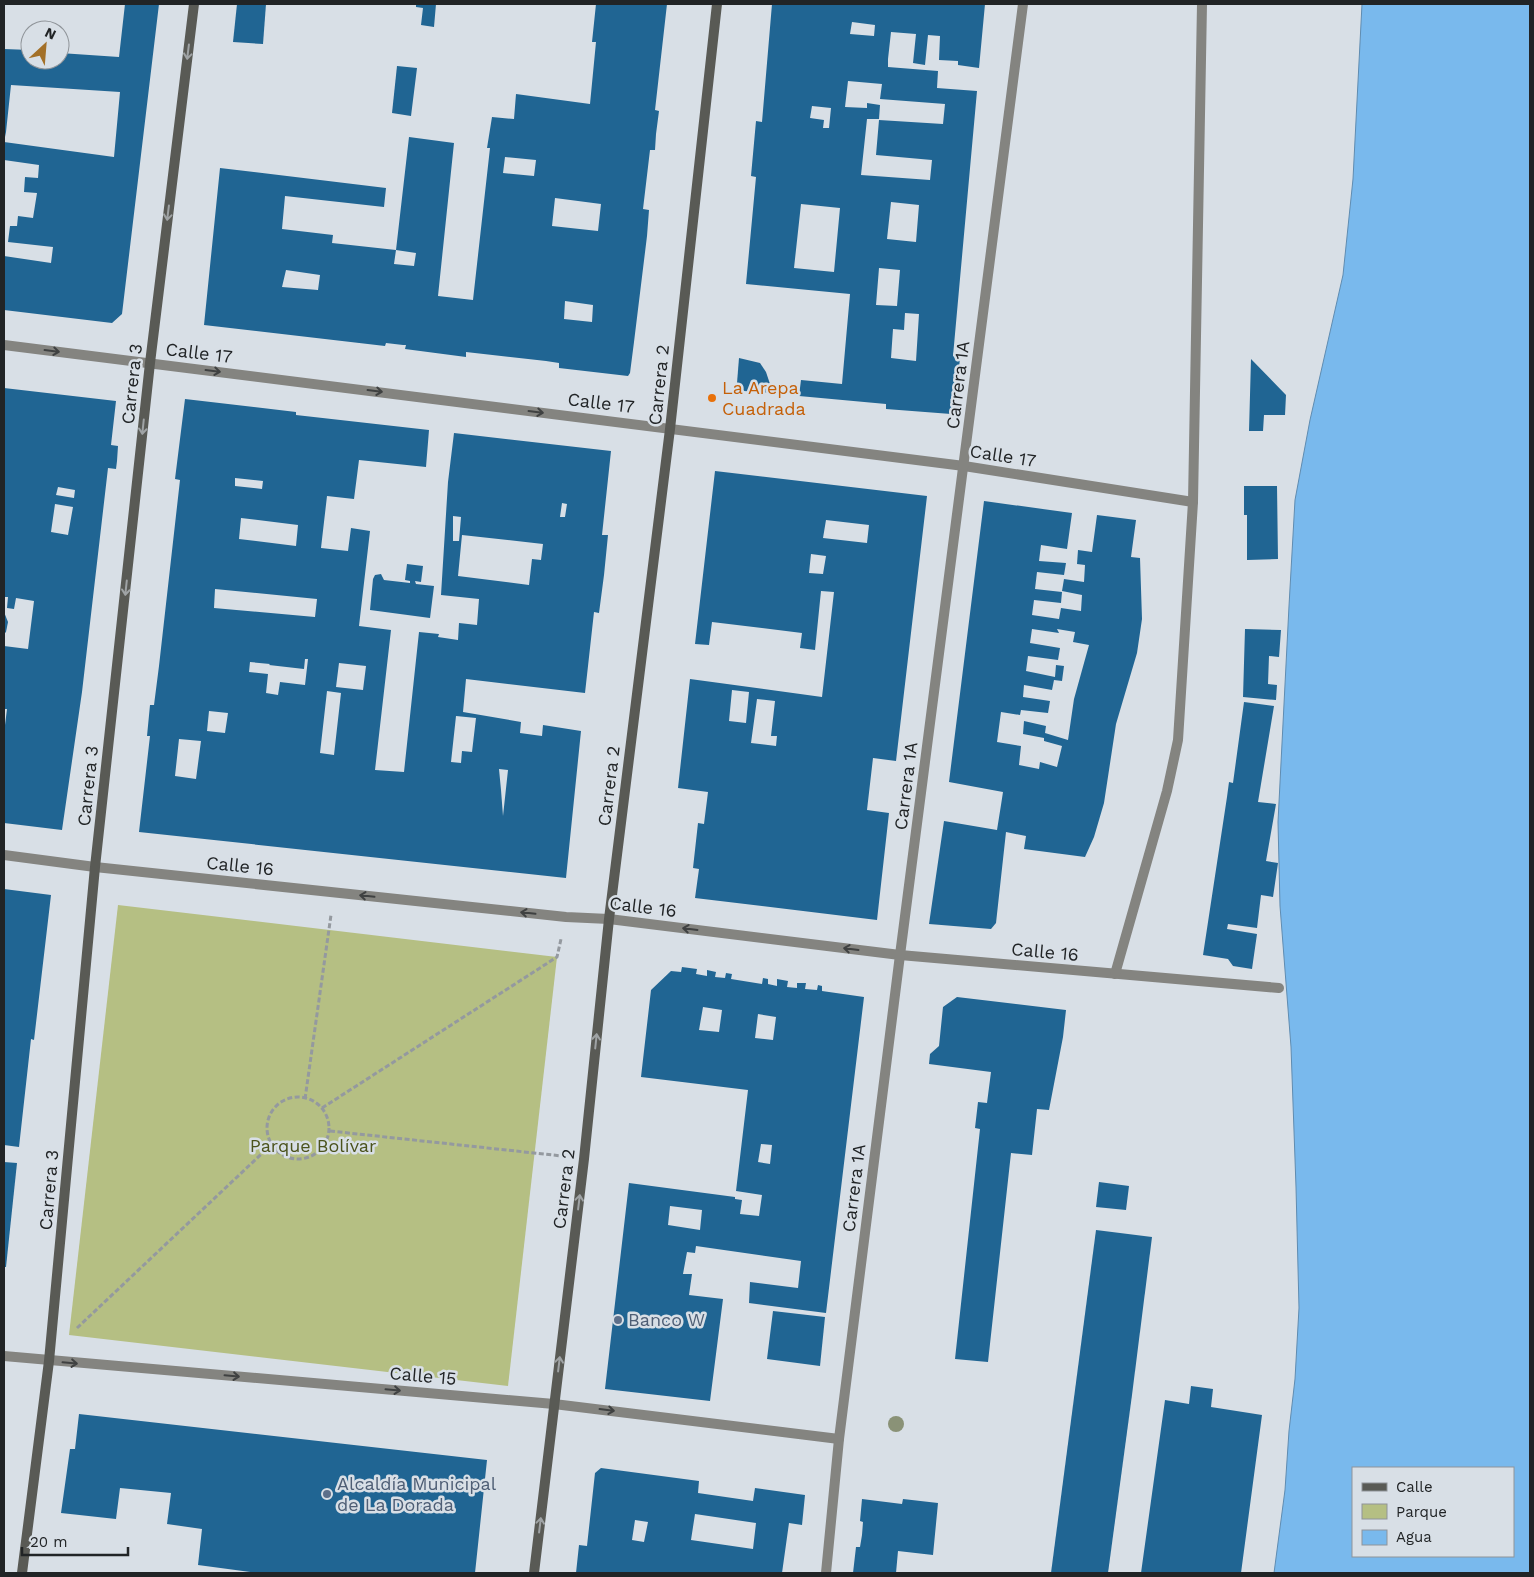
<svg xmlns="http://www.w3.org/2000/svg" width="1534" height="1577" viewBox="0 0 1534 1577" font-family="'Work Sans',sans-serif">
<rect width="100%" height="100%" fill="#d8dfe6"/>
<path fill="#b5bf83" d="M118 905 557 957 508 1386 69 1335Z"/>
<path fill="#79b9ed" stroke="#5f8cb1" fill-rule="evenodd" d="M1362 4H1530V1573H1274L1285 1490 1289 1431 1295 1379 1299 1308 1296 1187 1291 1047 1280 906 1278 822 1289 606 1295 500 1310 420 1343 275 1353 179ZM1353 1468H1513V1556H1353Z"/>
<g fill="#206593" fill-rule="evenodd">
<path d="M125 4H159L122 314 112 323 4 310V256L51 263 53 247 8 242 10 226H17L18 216 33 218 37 193 24 192 25 177 38 178 39 165 4 160V142L114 157 120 92 11 85 6 132 4 142V49L30 50V60H60V53L119 57Z"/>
<path d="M237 4H266L263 44 233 42Z"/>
<path d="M416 4H436L434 27 421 25 423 8 416 7Z"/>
<path d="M596 4H667L655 110 659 111 656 134 655 150H650L643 209 649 210 647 236 634 342 630 373 628 376 559 368V363L546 361 466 352V357L405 349 406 345H403L386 343 385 346 204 325 220 168 386 188 384 207 285 196 282 229 333 235 332 243 396 250 394 264 414 266 416 253 396 250 409 137 454 143 438 296 473 300 490 148H487L492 117 514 119 516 94 590 104 596 42H592ZM505 157 536 160 534 176 503 173ZM555 198 601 204 598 231 552 226ZM286 270 320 275 318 290 282 287ZM565 301 593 305 592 322 564 319Z"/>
<path d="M772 4H985L979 68 958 65V61L939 60 940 36 928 35 925 65 913 63 916 34 891 32 888 59V67L938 71 937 88 977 91 953 356 960 357 956 404 954 411 951 414 886 409V404L799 396 801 380 842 384 850 294 746 284 756 177 751 176 756 121 762 122ZM852 22 875 25 874 36 850 34ZM848 81 882 84 880 99 945 104 943 124 879 120 876 155 932 160 930 180 861 175 867 119H879L880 105 867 103V108L845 107ZM812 106 831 108 829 128H823L824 120 810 118ZM891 202 919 205 916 242 887 239ZM801 204 840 208 834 272 794 268ZM879 268 900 270 897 306 876 305ZM905 313 919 314 916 361 891 358 893 329 904 330Z"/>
<path d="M397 66 417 68 411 116 392 113Z"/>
<path d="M739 358 760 363 766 372 773 393 744 391 737 383Z"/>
<path d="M1251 359 1286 395 1285 415H1264L1263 431H1249Z"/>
<path d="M4 388 116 401 111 445 118 446 117 461 116 469 108 468 82 692 62 830 4 823V733L7 709H4V646L28 649 34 601 16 598 14 609 7 608 8 597H4ZM58 487 75 490 74 498 56 495ZM55 504 73 507 68 535 51 532Z"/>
<path d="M185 399 296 412V415L429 430 426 467 359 460 354 499 327 496 321 548 348 551 351 528 370 531 359 626 391 630 375 770 404 772 419 632 439 634 438 637 458 640 459 623 477 625 479 599 441 595 448 482 454 433 611 451 602 535H608L604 575 599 613 594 612 585 693 466 679 463 712 521 722 520 733 542 736 543 725 581 731 566 878 139 832 150 736H147L150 705H154L159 666 180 480 175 479ZM235 478 263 481 262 489 235 486ZM562 503 567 504 565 517H560ZM453 516 461 517 459 541H453ZM241 518 298 525 296 546 239 539ZM462 535 543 544 541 560 532 559 529 585 458 576ZM215 589 317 599 315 617 214 608ZM305 659H308L305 685 280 682 278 695 266 693 268 674 249 672 250 662 270 664 269 665 304 669ZM339 663 366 666 363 690 336 687ZM327 691 341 693 334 755 320 753ZM209 711 228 713 225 733 207 731ZM456 716 476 718 472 752 462 751 461 763 451 762ZM179 739 201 741 196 779 175 776ZM499 769 508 770 503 816 501 790Z"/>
<path d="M715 471 927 496 896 761 873 758 867 810 889 813 877 920 695 898 699 869 693 868 698 823 704 824 708 792 678 788 690 679 822 697 834 592 821 591 815 650 800 648 802 633 712 622 709 645 695 644ZM826 520 869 525 867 543 823 538ZM811 554 826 556 823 574 809 573ZM732 690 749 692 746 723 729 721ZM757 699 775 701 771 736H777L776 746 751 743Z"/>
<path d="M1244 486H1277L1278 559 1247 560V515H1244Z"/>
<path d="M984 501 1072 513 1067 549 1041 545 1039 561 1066 563 1064 575 1037 572 1035 589 1062 592 1061 603 1034 600 1032 615 1059 619 1061 608 1081 611 1082 595 1062 591 1064 579 1084 582 1085 565 1077 564 1078 550 1092 552 1097 515 1136 520 1131 557 1140 558 1142 619 1137 653 1116 724 1104 803 1094 837 1085 857 1024 849 1026 836 1006 832 996 923 991 929 929 924 944 821 997 830 1001 805 1003 792 949 782ZM1032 629 1059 633 1057 629 1075 632 1073 642 1089 645 1074 699 1068 740 1045 733 1046 726 1024 721 1023 734 1044 738V741L1062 746 1057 767 1040 762 1039 769 1019 765 1021 746 997 742 1001 712 1020 715 1021 710 1048 713 1050 701 1023 697 1024 685 1052 690 1054 680 1062 681 1064 666 1056 665 1055 677 1026 671 1028 656 1058 660 1060 648 1030 643Z"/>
<path d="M407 564 423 566 421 582 415 581 416 584 434 586 430 618 370 610 373 579 375 575 381 574 384 580 410 583V581L405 580Z"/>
<path d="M4 612 8 622 6 632 4 634Z"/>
<path d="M1245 629 1281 630 1279 657 1269 656 1268 684 1277 685 1276 700 1243 697Z"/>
<path d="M1244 702 1274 706 1258 802 1276 804 1266 861 1278 863 1273 897 1261 895 1257 928 1228 924 1227 929 1257 934 1252 969 1233 966 1228 959 1203 955 1227 797 1229 782 1233 783Z"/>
<path d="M4 889 51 895 34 1040 31 1039 19 1147 4 1145Z"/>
<path d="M682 967 697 969 696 974 707 976V970L716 972 715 977 725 978 726 973 732 974 731 979 762 984 763 978 768 979V984L777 986V979L788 981 787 987 797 988V983H806L805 989 817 990 818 985 822 986V991L864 997 826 1313 749 1303 750 1282 798 1288 801 1261 696 1246 695 1253 687 1252 683 1274H692L689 1295 723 1299 710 1401 605 1389 629 1183 735 1197V1199L742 1200 740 1214 759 1216 762 1195 736 1191 748 1090 641 1077 651 990 671 971 681 972ZM703 1007 722 1010 719 1032 699 1030ZM758 1014 776 1017 773 1040 755 1038ZM761 1144 772 1145 770 1164 758 1162ZM670 1206 702 1210 700 1230 668 1225Z"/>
<path d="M957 997 1066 1010 1063 1037 1049 1110 1037 1109 1032 1155 1011 1153 988 1362 955 1359 980 1129 975 1128 978 1102 987 1103 991 1072 929 1064 930 1054 939 1046 943 1007Z"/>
<path d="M4 1162 17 1163 6 1267H4Z"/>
<path d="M1099 1182 1129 1186 1126 1210 1096 1207Z"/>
<path d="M1096 1230 1152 1237 1132 1395 1108 1573H1051Z"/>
<path d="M773 1311 825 1317 820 1366 767 1359Z"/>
<path d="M1191 1386 1213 1389 1211 1407 1262 1415 1241 1573H1141L1165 1400 1189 1404Z"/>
<path d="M79 1414 487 1460 475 1573H258L198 1565 202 1529 167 1524 171 1493 120 1488 116 1519 61 1513 70 1449H75Z"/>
<path d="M601 1468 699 1481 698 1493 753 1501 755 1488 805 1495 802 1525 789 1523 782 1573H576L579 1545 587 1546 595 1473ZM695 1514 756 1523 753 1549 691 1540ZM635 1520 648 1522 644 1542 632 1540Z"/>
<path d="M862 1499 902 1504 903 1499 938 1503 933 1555 898 1551 896 1573H853L856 1547H860L862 1535 863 1522 860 1521Z"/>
</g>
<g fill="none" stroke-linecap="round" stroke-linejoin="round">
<g stroke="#94999f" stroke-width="3" stroke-dasharray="5 2.5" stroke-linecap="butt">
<circle cx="298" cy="1128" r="31"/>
<path d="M305 1099 331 915"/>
<path d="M322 1108 557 957 561 939"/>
<path d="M330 1131 562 1156"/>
<path d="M77 1328 272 1144"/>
</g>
<g stroke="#848480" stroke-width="10">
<path d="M4 345 964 466 1193 502"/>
<path d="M4 855 95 867 566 917 609 919 900 955 1279 988"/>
<path d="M1115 974 1167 791 1178 740 1193 502 1202 4"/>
<path d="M4 1356 554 1404 839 1439"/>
<path d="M826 1573 839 1439 900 955 1023 4"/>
</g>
<g stroke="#595a55" stroke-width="10">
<path d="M22 1573 49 1361 95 867 150 363 194 4"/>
<path d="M534 1573 584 1159 609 919 670 429 717 4"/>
</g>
</g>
<circle fill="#8a9277" cx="896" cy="1424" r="8"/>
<defs><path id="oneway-shaft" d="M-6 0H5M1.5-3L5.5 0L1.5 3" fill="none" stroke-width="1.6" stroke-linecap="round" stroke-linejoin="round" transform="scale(1.25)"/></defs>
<g stroke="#9fa3a5">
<use href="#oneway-shaft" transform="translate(188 52) rotate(97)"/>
<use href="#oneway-shaft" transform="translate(168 213) rotate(97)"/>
<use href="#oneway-shaft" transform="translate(143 427) rotate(96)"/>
<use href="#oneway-shaft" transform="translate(126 588) rotate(96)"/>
<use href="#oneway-shaft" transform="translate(596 1041) rotate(-84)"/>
<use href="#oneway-shaft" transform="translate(579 1202) rotate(-83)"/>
<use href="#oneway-shaft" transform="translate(559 1364) rotate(-83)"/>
<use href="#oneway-shaft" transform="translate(540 1525) rotate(-83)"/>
</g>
<g stroke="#3f4141">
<use href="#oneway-shaft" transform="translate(52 351) rotate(7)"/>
<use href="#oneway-shaft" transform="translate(213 371) rotate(7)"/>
<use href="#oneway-shaft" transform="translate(375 391) rotate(7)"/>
<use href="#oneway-shaft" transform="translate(536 412) rotate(7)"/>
<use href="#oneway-shaft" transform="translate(367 896) rotate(-174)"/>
<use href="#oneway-shaft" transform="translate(528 913) rotate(-174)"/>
<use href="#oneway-shaft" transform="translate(690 929) rotate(-173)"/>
<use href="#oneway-shaft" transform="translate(851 949) rotate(-173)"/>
<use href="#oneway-shaft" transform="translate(70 1363) rotate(5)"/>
<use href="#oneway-shaft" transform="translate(232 1376) rotate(5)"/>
<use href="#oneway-shaft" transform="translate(393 1390) rotate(5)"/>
<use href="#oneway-shaft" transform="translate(607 1410) rotate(7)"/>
</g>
<circle fill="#e8710a" stroke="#d8dfe6" stroke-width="2" cx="712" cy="398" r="5"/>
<g fill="#5c6f8a" stroke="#d8dfe6" stroke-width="2">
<circle cx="618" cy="1320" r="5"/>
<circle cx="327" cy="1494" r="5"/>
</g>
<g text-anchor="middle" stroke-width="5" stroke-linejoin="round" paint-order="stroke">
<g font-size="18" fill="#212426" stroke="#d8dfe6">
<text transform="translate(199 353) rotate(7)" y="6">Calle 17</text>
<text transform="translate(132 384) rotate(-84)" y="6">Carrera 3</text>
<text transform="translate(659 385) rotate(-84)" y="6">Carrera 2</text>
<text transform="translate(958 385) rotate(-83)" y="6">Carrera 1A</text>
<text transform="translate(601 403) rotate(7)" y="6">Calle 17</text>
<text transform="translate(1003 456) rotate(9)" y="6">Calle 17</text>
<text transform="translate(88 786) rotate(-84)" y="6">Carrera 3</text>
<text transform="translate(609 786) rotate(-83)" y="6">Carrera 2</text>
<text transform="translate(906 786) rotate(-83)" y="6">Carrera 1A</text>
<text transform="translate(240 866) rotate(6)" y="6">Calle 16</text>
<text transform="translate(643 907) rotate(7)" y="6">Calle 16</text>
<text transform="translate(1045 952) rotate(5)" y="6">Calle 16</text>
<text transform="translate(854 1188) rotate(-83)" y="6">Carrera 1A</text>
<text transform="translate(564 1189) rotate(-83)" y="6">Carrera 2</text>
<text transform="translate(49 1190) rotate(-85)" y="6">Carrera 3</text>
<text transform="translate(423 1376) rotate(5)" y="6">Calle 15</text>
</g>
<g font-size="18" fill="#c56008" stroke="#d8dfe6" text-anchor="start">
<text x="722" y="394">La Arepa<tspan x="722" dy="21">Cuadrada</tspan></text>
</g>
<g font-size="18" fill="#4b531c" stroke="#d8dfe6">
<text x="313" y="1152">Parque Bolívar</text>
</g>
<g font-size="18" fill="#4e5e75" stroke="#d8dfe6" text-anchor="start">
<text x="628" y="1326">Banco W</text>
<text x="337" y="1490">Alcaldía Municipal<tspan x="337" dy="21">de La Dorada</tspan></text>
</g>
</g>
<rect width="1534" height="1577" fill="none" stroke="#212426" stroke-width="10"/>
<rect x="1352" y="1467" width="162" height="90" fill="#d8dfe6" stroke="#8f9499"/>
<rect x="1362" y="1483" width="25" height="8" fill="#595a55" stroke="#8f9499"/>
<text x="1396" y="1492" font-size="15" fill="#212426">Calle</text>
<rect x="1362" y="1504" width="25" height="15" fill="#b5bf83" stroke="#8f9499"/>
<text x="1396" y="1517" font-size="15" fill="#212426">Parque</text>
<rect x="1362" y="1530" width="25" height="15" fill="#79b9ed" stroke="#8f9499"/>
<text x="1396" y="1542" font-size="15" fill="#212426">Agua</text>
<g transform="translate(45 45) rotate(26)"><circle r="24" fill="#d8dfe6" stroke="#8f9499"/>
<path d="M0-4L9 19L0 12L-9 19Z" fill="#a37028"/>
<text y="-8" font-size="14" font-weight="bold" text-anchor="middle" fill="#212426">N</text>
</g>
<path d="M22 1547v8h106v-8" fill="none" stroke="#212426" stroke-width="2.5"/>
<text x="30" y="1547" font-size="15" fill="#212426" stroke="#d8dfe6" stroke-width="4" paint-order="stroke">20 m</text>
</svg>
